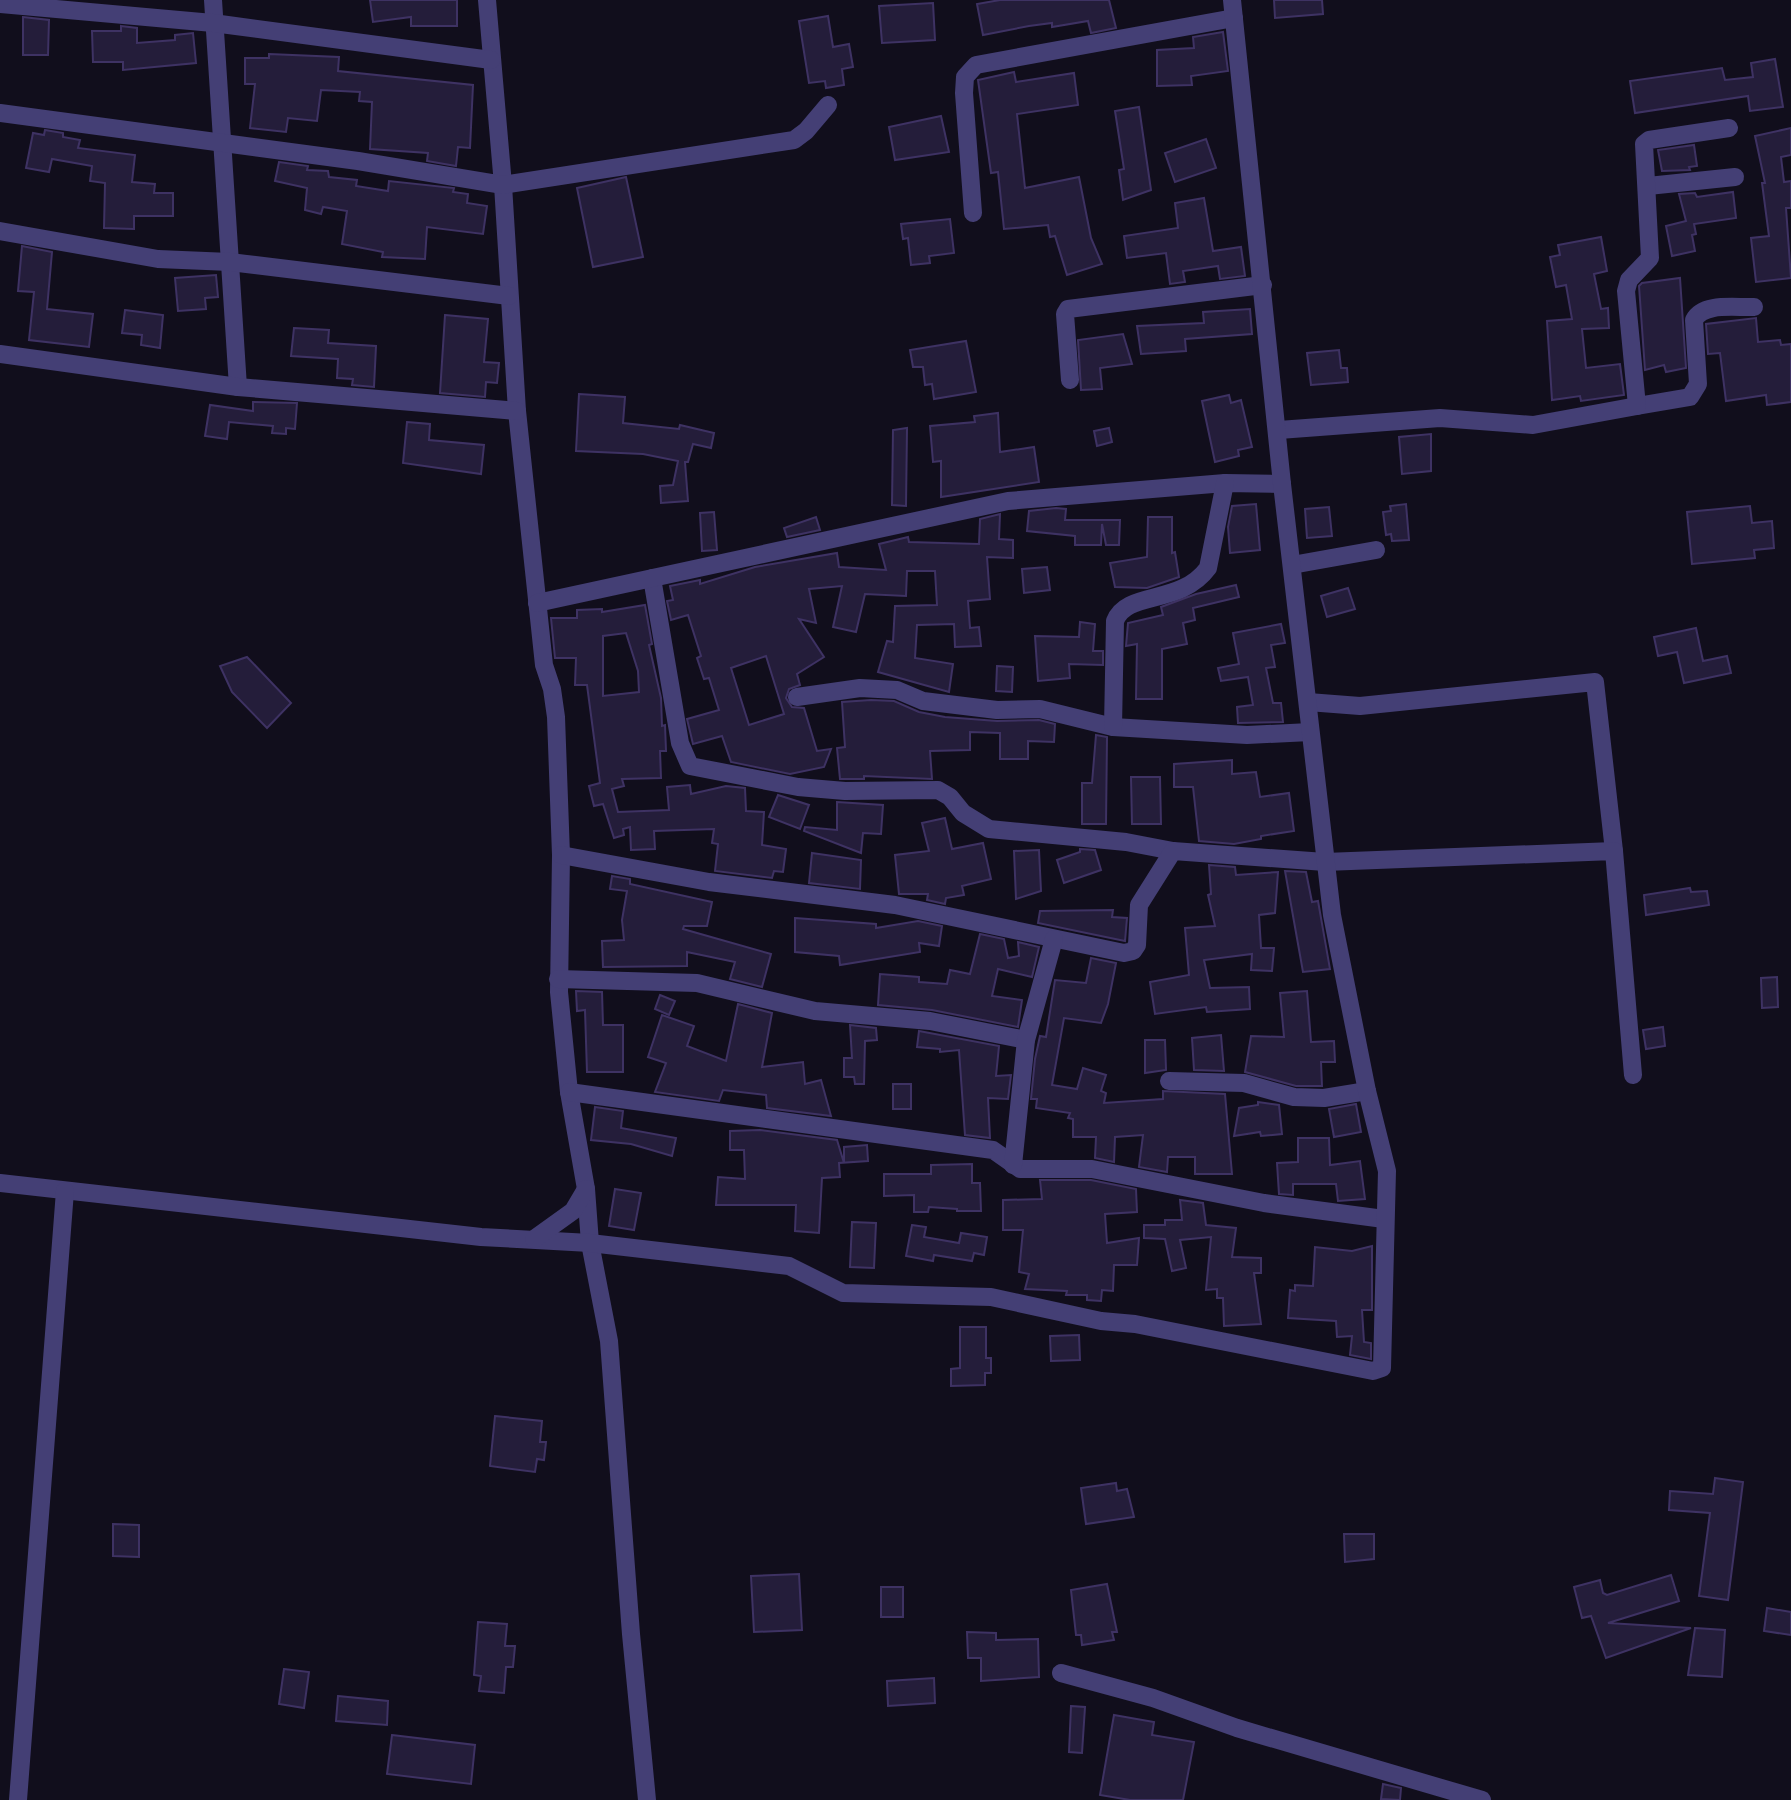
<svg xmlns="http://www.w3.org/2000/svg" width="1791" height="1800" viewBox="0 0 1791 1800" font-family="Quicksand,sans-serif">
<rect width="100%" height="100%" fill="#110e1c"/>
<g fill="#241d3a" stroke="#3e3263" stroke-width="2" fill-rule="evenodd">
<path d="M370 0H457V26H411V17L373 22Z"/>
<path d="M1000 0H1109L1116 28 1091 33 1088 21 1052 27V23L1029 26 983 35 977 4Z"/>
<path d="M1274 0H1322L1323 14 1275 18Z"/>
<path d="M933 3 935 40 882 43 879 6Z"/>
<path d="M828 16 833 47 849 44 853 67 842 69 844 85 826 88 825 81 809 83 799 21Z"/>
<path d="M23 17 49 20 48 55H23Z"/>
<path d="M121 26 137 28V43L175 40V35L193 33 196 63 123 70V62H93L92 31H121Z"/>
<path d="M1223 32 1228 71 1191 76 1192 85 1157 86V50L1194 48 1193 37Z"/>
<path d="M269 54 339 57 338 71 473 85 470 148 458 147 456 166 427 161 428 153 370 149 372 102 359 101 360 92 321 90 317 121 288 118 286 132 250 128 255 84H245V58H269Z"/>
<path d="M1775 59 1783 107 1750 111 1748 96 1635 113 1630 81 1722 68 1725 80 1753 77 1751 63Z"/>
<path d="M1014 72 1016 82 1074 73 1078 105 1017 114 1025 188 1079 177 1091 238 1102 264 1067 275 1055 236 1050 237 1048 225 1004 229 998 172 991 173 978 80Z"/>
<path d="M1139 107 1151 190 1123 200 1119 170 1124 169 1115 111Z"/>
<path d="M941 116 949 152 895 160 889 127Z"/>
<path d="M1791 128V155L1781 157 1784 182 1791 181V208H1786L1791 278 1756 282 1751 238 1769 236 1762 183H1765L1755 136Z"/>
<path d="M45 130 63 133V137L80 140 78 148 135 155 132 182 155 184 154 193H173V216H134V229L104 228 105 183 90 181 92 166 52 159 49 172 26 168 33 133 44 135Z"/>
<path d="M1206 139 1216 168 1175 182 1165 153Z"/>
<path d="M1694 145 1697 166 1689 167 1690 170 1662 171 1658 150Z"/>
<path d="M279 162 308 166 307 170 328 171 329 177 357 180 356 186 388 191 389 181 454 188 453 192 468 194 467 203 487 206 483 234 427 227 425 259 382 257 383 252 342 244 347 211 323 207 321 214 305 210 307 188 275 181Z"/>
<path d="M626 177 643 257 593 267 577 188Z"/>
<path d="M1733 192 1736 218 1694 224 1696 234 1692 235 1695 251 1672 256 1666 226 1686 221 1679 194 1695 193 1697 197Z"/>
<path d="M1204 198 1213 251 1241 247 1245 276 1220 279 1218 266 1183 271 1185 282 1170 284 1166 253 1127 258 1124 236 1178 228 1175 203Z"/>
<path d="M950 219 954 253 929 256 930 263 911 265 908 238 903 239 901 224Z"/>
<path d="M1601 237 1607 271 1594 274 1601 309 1608 308 1609 328 1582 329 1586 368 1620 364 1624 395 1581 401 1580 396 1552 400 1547 321 1572 319 1566 285 1556 287 1550 257 1560 255 1558 245Z"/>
<path d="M22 246 52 252 47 309 93 314 89 347 29 340 34 292 18 291Z"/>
<path d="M216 275 218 297 205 298 206 309 178 311 175 278Z"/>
<path d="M1680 278 1686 368 1666 372 1664 365 1645 370 1639 286 1642 283Z"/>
<path d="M1250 309 1252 334 1185 339 1186 351 1141 354 1137 326 1204 323 1203 312Z"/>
<path d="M125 310 163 315 160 348 141 345 142 335 122 333Z"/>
<path d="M445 315 488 319 484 362 499 363 497 383 486 382 485 397 440 393Z"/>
<path d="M1756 318 1758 342 1780 340 1781 345 1791 344V402L1767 405 1766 395 1726 401 1720 353 1708 354 1706 324Z"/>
<path d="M294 328 329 330 328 343 376 346 374 387 352 385 353 379 337 378 338 359 291 356Z"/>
<path d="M1123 334 1132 364 1100 368 1102 389 1081 390 1078 340Z"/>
<path d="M966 341 976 392 934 399 932 384 925 385 923 367H913L910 350Z"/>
<path d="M1339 350 1341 368H1347L1348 382 1311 385 1307 353Z"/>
<path d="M579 394 625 397 623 423 679 429 680 425 714 433 711 448 693 444 688 462H685L688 501 661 503 660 486 673 485 678 461 643 454 576 451Z"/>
<path d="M1229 395 1231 403 1241 400 1252 447 1238 450 1239 456 1215 462 1202 401Z"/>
<path d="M253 402 297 403 295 429 286 428V434L272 433 273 426 229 422 227 439 205 436 210 405 253 411Z"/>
<path d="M998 413 1000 452 1034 447 1039 482 941 497V461L933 462 930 426 975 422 974 416Z"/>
<path d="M407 422 430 424 429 440 484 445 481 474 403 463Z"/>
<path d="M907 428 906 506 892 505 893 430Z"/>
<path d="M1109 428 1112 442 1097 446 1094 431Z"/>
<path d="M1431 434V471L1402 474 1399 437Z"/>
<path d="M1256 504 1260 550 1230 553 1228 527 1232 506Z"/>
<path d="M1406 504 1409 540 1392 541 1391 534 1386 535 1383 512 1391 511 1390 506Z"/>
<path d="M1750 506 1752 523 1772 521 1774 548 1754 550 1755 558 1692 564 1687 512Z"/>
<path d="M1329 507 1332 536 1307 538 1305 509Z"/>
<path d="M1056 508 1066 509 1065 520H1120L1119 545H1106L1102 524 1101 545H1075V536L1027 531 1029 511Z"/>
<path d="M714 512 717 550 702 551 700 513Z"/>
<path d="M1000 514 999 539 1013 540V558L987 557 990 599 968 601 970 628 979 627 981 646 955 647 954 624 917 625 915 658 953 664 949 692 878 672 887 641 893 642 895 606 937 605 935 571H907L906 596 865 594 856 632 833 627 842 586 809 589 816 623 799 619 824 657 797 674 800 685 789 689 786 698 792 707 804 708 817 751 831 749 824 767 790 774 731 762 722 736 693 744 687 719 719 710 709 678 704 679 697 658 701 656 688 615 671 620 667 601 673 600 670 586 700 580V584L755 567 837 553 839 567 886 570 879 544 908 537 909 542 979 544 980 519ZM766 656 784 714 749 725 731 668Z"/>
<path d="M816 517 820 530 787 537 784 528Z"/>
<path d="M1148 517H1172V553L1175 552 1179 577 1147 588 1115 587 1110 563 1147 557Z"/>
<path d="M1047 567 1050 590 1024 593 1022 569Z"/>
<path d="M1236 585 1239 597 1193 608 1195 620 1183 623 1187 644 1162 649V699H1136L1137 644 1126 646 1128 623 1163 615 1161 607 1196 594Z"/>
<path d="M1348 588 1355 609 1327 617 1321 596Z"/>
<path d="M645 605 652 644 649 645 661 698 662 726 665 725 666 751H660L661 778 622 779 624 786 612 789 618 812 669 810 667 787 690 785 691 794 726 786 745 788 746 811 764 812 762 845 786 849 783 872 774 871 772 878 715 871 718 844 712 843 714 829 654 831 655 849 631 850 630 827 623 829 624 835 614 838 603 804 594 806 589 786 600 783 587 685H575L576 658H555L551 618H577V610L602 609V612ZM626 633 638 671 639 692 603 696V636Z"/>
<path d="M1080 622 1095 624 1093 651H1103V665L1069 664 1070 678 1038 681 1035 636 1079 637Z"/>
<path d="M1281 624 1285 643 1271 645 1275 667 1266 668 1273 703H1281L1283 722 1238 723 1237 707 1253 705 1248 677 1221 681 1218 668 1239 664 1233 633Z"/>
<path d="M1696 628 1703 661 1727 656 1731 673 1684 683 1677 652 1658 656 1654 637Z"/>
<path d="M247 657 291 703 267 728 232 692 220 666Z"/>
<path d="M997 666 1013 667 1012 692 996 691Z"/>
<path d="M871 700 894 701 919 712 945 717 997 721 1039 720 1055 724 1054 742 1028 741V759H1000V733L970 732V750L930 751 932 779 864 776V779H840L837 748 845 747 842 702Z"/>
<path d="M1096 735 1107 737 1106 824H1082V783H1092Z"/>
<path d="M1232 760V774L1256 772 1260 797 1289 793 1294 831 1261 836V839L1234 844 1199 841 1193 787H1174V764Z"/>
<path d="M1131 777H1160L1161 824H1132Z"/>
<path d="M778 795 809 805 800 829 769 817Z"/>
<path d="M837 802 883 805 881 834 863 833 861 853 804 831 805 827 837 830Z"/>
<path d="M945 818 952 849 983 843 991 879 962 886 964 895 946 898 945 904 927 900 928 894H899L895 855 929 851 922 823Z"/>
<path d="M1080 849 1095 850 1101 870 1064 883 1057 860 1080 852Z"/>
<path d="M1039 850 1041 891 1016 899 1014 851Z"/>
<path d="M812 853 861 860 860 889 809 883Z"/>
<path d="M1209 865 1235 867 1236 875 1278 872 1275 913 1259 915 1261 948H1274L1272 971 1251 970 1252 954 1204 960 1210 988 1249 987 1250 1009 1207 1012 1206 1007 1155 1014 1150 982 1189 975 1185 928 1215 926 1208 895 1211 894Z"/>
<path d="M1285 871 1306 872 1312 902 1318 901 1330 969 1303 972Z"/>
<path d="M612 876 630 879V884L712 902 707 926H684L683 929 771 954 762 987 730 979 735 962 687 952V966L603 967 602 941 624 940 622 920 627 891 610 889Z"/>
<path d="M1690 888 1691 892 1707 891 1709 905 1646 915 1644 895Z"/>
<path d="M1113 910 1112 917 1127 918 1125 941 1038 923 1040 911Z"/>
<path d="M795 918 876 924V928L918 921 942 926 939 946 919 943 920 952 840 965 839 956 795 952Z"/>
<path d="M980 934 1004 939 1008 958 1019 956 1018 942 1039 947 1032 977 998 969 992 996 1022 1000 1018 1027 932 1010 878 1005 880 974 919 977V982L947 984 950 970 970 974Z"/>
<path d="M1091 958 1116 963 1108 1004 1101 1023 1064 1018 1052 1085 1077 1089 1083 1068 1106 1075 1101 1091 1106 1093 1104 1103 1163 1099V1091L1225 1094 1232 1174H1195V1157H1168L1167 1172 1139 1167 1143 1135 1115 1137 1114 1162 1095 1158 1096 1137H1073V1119L1068 1118 1070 1113 1036 1108 1037 1099H1031L1035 1059 1040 1036 1046 1037 1055 980 1086 983Z"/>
<path d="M1777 977 1778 1007 1762 1008 1761 978Z"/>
<path d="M576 991 602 992 603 1025H623V1072H587L585 1010 577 1011Z"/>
<path d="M1307 991 1311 1042 1334 1041 1335 1062H1321L1322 1086H1296L1245 1072 1251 1036 1284 1037 1280 993Z"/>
<path d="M660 995 675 1001 669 1015 655 1009Z"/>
<path d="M738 1004 772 1013 762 1067 803 1062 805 1084 821 1080 831 1116 767 1108 766 1095 723 1090 719 1101 655 1092 666 1063 648 1057 662 1015 694 1026 687 1046 726 1061Z"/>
<path d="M850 1025 876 1028 877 1040 865 1041 864 1084H855L854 1077H844V1058H852Z"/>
<path d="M1663 1027 1665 1046 1646 1049 1643 1030Z"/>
<path d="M919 1031 999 1046 996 1076 1011 1075 1008 1099 988 1098 990 1138 965 1135 959 1050 940 1052V1049L917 1047Z"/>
<path d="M1221 1035 1224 1071 1194 1070 1192 1038Z"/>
<path d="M1145 1040H1165L1166 1070 1145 1073Z"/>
<rect x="893" y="1084" width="18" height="25"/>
<path d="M1258 1102 1279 1105 1282 1134 1261 1136 1260 1132 1234 1136 1239 1108 1258 1105Z"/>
<path d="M1356 1104 1361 1132 1334 1137 1329 1109Z"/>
<path d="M595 1107 623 1111 621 1128 676 1138 672 1156 631 1144 591 1140Z"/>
<path d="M760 1130 837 1140 844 1163V1147L867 1145 868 1161 839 1163 840 1177 822 1178 819 1233 795 1231 796 1205H716L718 1177 745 1179 744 1150H730V1131Z"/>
<path d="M1298 1138H1329L1330 1165 1360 1161 1365 1199 1338 1201 1336 1184H1293V1195L1279 1194 1277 1163 1298 1162Z"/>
<path d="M972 1164V1183H980L981 1211H957V1209L929 1207 928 1212H914V1195L884 1196V1174H931V1165Z"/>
<path d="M1040 1180H1091L1136 1189 1137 1212 1105 1214 1107 1243 1139 1238 1137 1265H1114L1113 1291 1102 1290 1101 1301 1087 1300V1295H1066L1067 1291 1025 1289 1029 1274 1019 1272 1023 1230H1003V1200L1042 1199Z"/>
<path d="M615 1189 641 1193 634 1230 609 1226Z"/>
<path d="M1180 1200 1203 1203 1206 1225 1236 1228 1232 1257 1261 1258V1273H1254L1261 1324 1224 1326 1223 1298H1217V1289L1206 1290 1211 1237 1180 1240 1186 1268 1172 1271 1165 1239 1144 1238V1225H1165V1220H1182Z"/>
<path d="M852 1222 876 1223 874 1268 850 1267Z"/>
<path d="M912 1225 926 1227 924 1237 959 1243 961 1233 987 1237 984 1255 974 1253 972 1261 934 1255 933 1261 906 1256Z"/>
<path d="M1372 1246V1310H1362L1364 1342 1371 1343V1359L1350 1355 1352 1336 1337 1337 1336 1321 1288 1318 1290 1290 1295 1291V1285L1313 1286 1315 1247 1352 1251Z"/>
<path d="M960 1327H986V1358H991V1373H985V1385L951 1386V1369L960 1368Z"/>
<path d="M1079 1335 1080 1360 1051 1361 1050 1336Z"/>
<path d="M495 1416 542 1421 540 1442H546L544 1460 537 1459 535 1472 490 1466Z"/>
<path d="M1715 1478 1743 1482 1728 1600 1699 1596 1710 1513 1669 1510 1670 1491 1713 1494Z"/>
<path d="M1116 1483 1117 1491 1127 1489 1134 1517 1086 1524 1081 1488Z"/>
<path d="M113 1524 139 1525V1557L113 1556Z"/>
<path d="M1344 1534H1374V1559L1345 1562Z"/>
<path d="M799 1574 802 1630 754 1632 751 1576Z"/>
<path d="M1671 1575 1679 1601 1608 1623 1691 1628 1606 1658 1591 1616 1582 1618 1574 1587 1600 1580 1603 1593 1607 1595Z"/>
<path d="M1107 1584 1117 1632H1112L1114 1640 1082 1645 1081 1635H1076L1071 1590Z"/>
<rect x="881" y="1587" width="22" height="30"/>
<path d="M1767 1608 1791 1612V1635L1764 1631Z"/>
<path d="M478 1622 507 1624 505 1646H515L513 1667H506L504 1693 479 1691 481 1676 474 1675Z"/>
<path d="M1695 1628 1725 1630 1722 1677 1688 1675Z"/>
<path d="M967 1632 996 1633V1640L1038 1639 1039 1677 981 1681V1658H968Z"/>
<path d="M284 1669 309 1672 304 1708 279 1704Z"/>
<path d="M934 1678 935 1703 888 1706 887 1681Z"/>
<path d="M338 1696 388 1701 387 1725 336 1721Z"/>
<path d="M1071 1706 1085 1707 1082 1753 1069 1752Z"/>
<path d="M1114 1715 1154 1722 1152 1735 1194 1742 1183 1800H1130L1100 1795Z"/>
<path d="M392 1735 475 1745 471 1784 387 1774Z"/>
<path d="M1383 1784 1401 1788 1400 1800 1381 1799Z"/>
</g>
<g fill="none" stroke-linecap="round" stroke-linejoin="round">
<g stroke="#443f75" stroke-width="18">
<path d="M213 0 238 387"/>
<path d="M487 0 503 185 517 411 544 665 552 689 556 717 561 855 559 992 569 1092 586 1189 590 1243 609 1341 631 1634 647 1800"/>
<path d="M0 4 213 23 491 60"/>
<path d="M0 113 358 161 503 185 794 140 806 131 828 105"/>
<path d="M1648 186 1735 177"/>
<path d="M973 213 964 93 965 77 976 65 1234 18"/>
<path d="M0 231 158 259 230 262 509 296"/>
<path d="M0 354 238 387 517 411"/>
<path d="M1070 380 1065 314 1068 309 1263 285"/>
<path d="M1637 406 1690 397 1698 384 1694 320C1703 302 1736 308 1754 307"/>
<path d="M1279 430 1440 418 1533 425 1637 406 1626 291 1629 280 1650 258 1644 144 1649 140 1729 128"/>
<path d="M1292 565 1376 550"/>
<path d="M652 578 680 743 690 766 798 787 845 791 938 790 950 797 963 813 989 829 1126 842 1173 851"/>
<path d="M537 603 1008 501 1225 483 1282 484"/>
<path d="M797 697 860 688 897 690 923 701 997 710 1040 709 1113 727 1247 735 1310 732"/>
<path d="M1308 702 1360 706 1595 682 1614 851"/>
<path d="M1113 727 1115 621C1127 590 1180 606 1208 568L1225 483"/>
<path d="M561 855 709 882 895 905 1124 953 1133 951 1137 945 1139 905 1173 851 1325 862 1614 851 1633 1075"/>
<path d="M558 979 697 983 815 1011 930 1021 1026 1040"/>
<path d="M1169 1081 1244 1083 1294 1097 1324 1098 1367 1091"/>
<path d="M569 1092 993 1150 1020 1169H1092L1264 1203 1384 1219"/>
<path d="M1013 1165 1026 1040 1054 939"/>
<path d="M0 1183 481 1237 590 1243 789 1266 843 1293 991 1297 1101 1321 1135 1324 1373 1371 1382 1368 1387 1171 1367 1091 1332 915 1282 484 1232 0"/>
<path d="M534 1239 573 1211 586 1189"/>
<path d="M1061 1673 1153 1698 1237 1728 1482 1800"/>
<path d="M18 1800 65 1191"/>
</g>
</g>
</svg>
